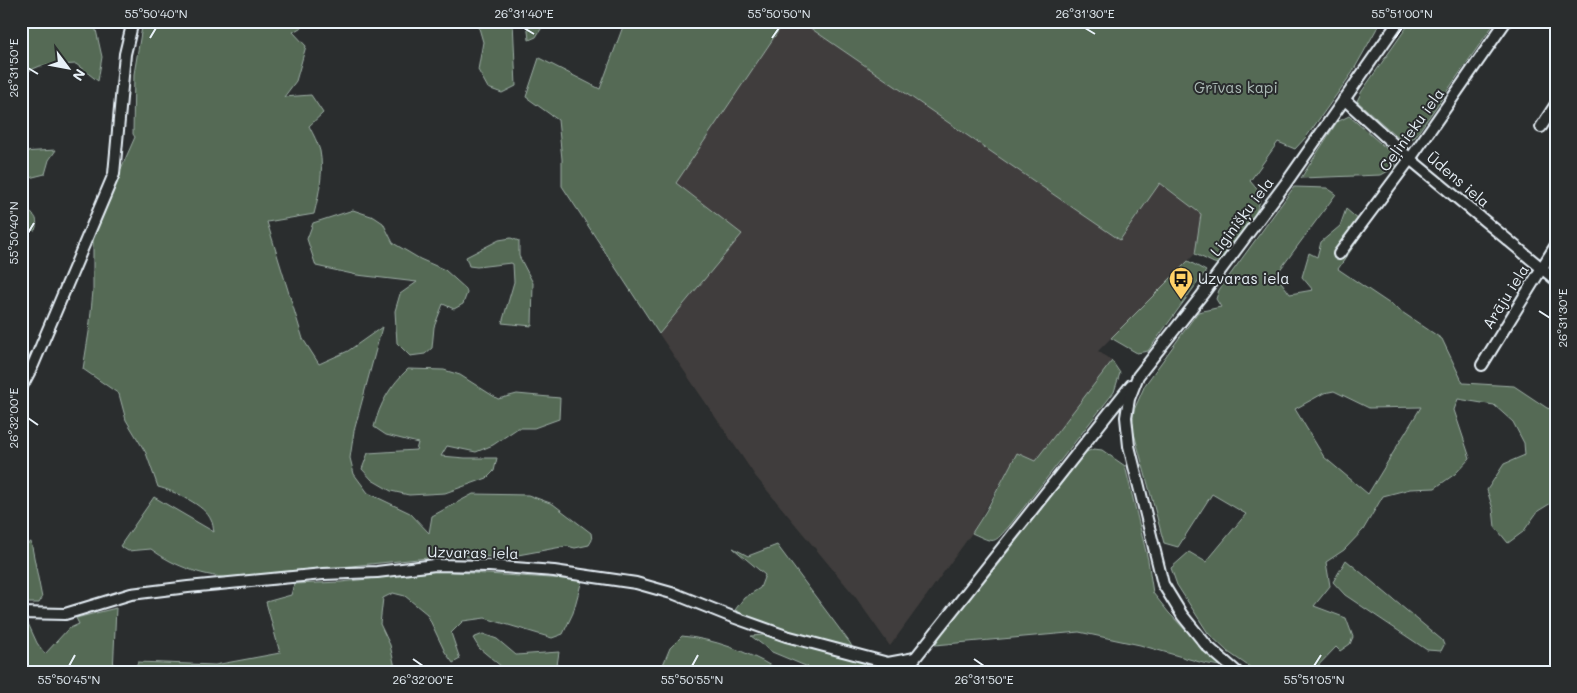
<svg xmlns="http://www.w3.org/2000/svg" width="1577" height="693" viewBox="0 0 1577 693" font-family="Mali,sans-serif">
<rect width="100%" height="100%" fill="#2a2d2e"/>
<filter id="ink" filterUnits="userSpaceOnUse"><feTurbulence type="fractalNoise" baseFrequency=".02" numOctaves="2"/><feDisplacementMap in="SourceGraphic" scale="10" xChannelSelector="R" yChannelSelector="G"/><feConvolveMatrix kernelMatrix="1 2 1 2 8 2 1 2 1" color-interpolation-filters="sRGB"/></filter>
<g filter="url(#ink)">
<path fill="#403d3c" d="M785 21H800L1120 240 1160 183 1201 214 1195 254 1098 351 1112 361 1035 461 1017 453 972 533 890 646 854 595 756 477 659 334 742 234 676 183Z"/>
<g fill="#546a55" stroke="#9eaea6" fill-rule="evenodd">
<path d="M21 21H94L102 57 98 81 76 64 40 66 21 74Z"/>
<path d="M143 21H312L293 32 306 46 296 81 284 97 311 95 323 113 309 126C313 134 318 143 320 151 324 171 319 194 314 214L267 222 303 339 319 364 348 351 382 327 354 431 350 458 354 474 368 493 410 513 429 533 432 516 473 494 528 495 553 504 591 533 592 540 589 545 575 548 567 546 507 557 447 556 235 578C205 577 175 567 151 549L128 551 120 546 154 497 214 532C213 528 213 523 211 520 205 505 174 491 158 487L146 453 126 420 119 394 83 369 89 332 93 291V232L135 137 133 134 134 74Z"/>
<path d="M477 21H513L516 86 502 93 488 88 478 70 483 42Z"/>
<path d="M527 21H546L536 37 529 40Z"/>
<path d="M625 21H785L676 183 742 234 659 334 562 186V159L558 120 526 97 539 58 600 89Z"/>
<path d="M800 21H1381L1352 73 1307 136 1295 149 1278 142 1250 181 1261 194C1259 218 1234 244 1220 264L1214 263 1195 254 1201 214 1160 183 1120 240Z"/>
<path d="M1411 21H1496L1415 137 1404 143 1357 101 1362 91Z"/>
<path d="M1349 116 1395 156 1394 168 1381 175 1301 178 1337 122Z"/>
<path d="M56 150 49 160 45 174 21 180V152Z"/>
<path d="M1294 187 1327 188 1336 194 1276 275 1290 294 1313 290 1302 277 1309 253 1317 257 1321 242 1340 226 1346 209 1367 227 1338 269 1442 339 1463 383 1514 386 1547 408 1556 411V500L1538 511 1523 532 1508 543 1495 527 1493 509 1487 490 1504 464 1525 455 1524 443 1513 422 1494 405 1458 399 1454 410 1470 458 1455 474 1435 488 1410 489 1383 496 1363 530 1344 550 1326 562 1330 586 1314 606 1346 618 1353 637 1350 644 1340 651 1336 647 1312 672H1257L1228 652 1208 633 1177 585 1171 568 1189 552 1206 562 1246 514 1212 494 1178 547 1164 543 1132 426 1134 410 1145 385 1198 312 1221 307 1216 299 1219 290ZM1334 391 1369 408 1421 407 1368 494 1324 457 1295 409 1324 393Z"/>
<path d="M21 209C33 213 40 217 35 230L21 231Z"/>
<path d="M353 210 374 217 383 223 393 243 420 259 445 270 466 289 467 293 463 304 454 309 443 304 434 327 432 348 425 354 410 356 397 343 395 311 400 294 417 282 357 275 316 266 307 239 313 223Z"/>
<path d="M511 238 519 241V256L533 283 532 326 502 323 514 282 513 264 511 263 477 267 469 266 466 257 499 240Z"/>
<path d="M1188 261 1206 271 1148 351 1137 353 1111 338Z"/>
<path d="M1112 361 1120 373 1114 392 1010 525C993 544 996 544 972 533L986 511 1017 453 1035 461Z"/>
<path d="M408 369 444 370 460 375 498 399 517 394 560 398 559 419 534 428H518L493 445 476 452 447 446 441 456 465 458H497L494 471 487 478 445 493 409 495 391 491 372 480 362 469 368 453 416 450 418 443 386 435 374 427C380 403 390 386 408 369Z"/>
<path d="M1094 449 1102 450 1125 466 1148 560 1153 593 1169 613 1220 666 1203 663 1140 645 1079 632 935 645 946 627 996 567 1086 452Z"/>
<path d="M31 542 42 598 39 603H21V546Z"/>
<path d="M777 545 850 643 853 649 761 623 735 610 744 598 760 588 765 575 733 548 748 556Z"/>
<path d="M1346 560 1442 640 1444 645 1441 651 1427 650 1345 595 1333 582Z"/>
<path d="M439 571 582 580 573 613 563 634 552 638 485 618 463 621 451 633 460 659 453 663 445 652 427 614 405 596 393 593 383 598 380 624 390 645 396 672H133L138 662 215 665 280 653 266 602 291 595 294 584 341 582Z"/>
<path d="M116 608 113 672H21V619H26L37 643 45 654 68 629 79 624 76 618Z"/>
<path d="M483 634 497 639 516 655 559 652 556 672H508L479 648 473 638Z"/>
<path d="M764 635 866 662 872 672H812L808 667 772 652 751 636Z"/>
<path d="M682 636C713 639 746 651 773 667L772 672H660L670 648Z"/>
</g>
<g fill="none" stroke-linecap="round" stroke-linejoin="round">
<defs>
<g id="street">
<path d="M1344 99 1410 159 1556 280"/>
<path d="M1541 127 1556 104"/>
<path d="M1339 254 1410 159 1506 21"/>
<path d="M1482 365 1556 245"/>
<path d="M21 388 33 365 114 174 125 54 133 21"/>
<path d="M21 613 65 614 131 594 188 587 323 574 377 572 435 565 489 566 554 571 636 583 675 594 730 616 786 636 888 663 915 658"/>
<path d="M904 672 1131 385"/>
<path d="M1237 672 1207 646 1182 615 1163 584 1129 446 1126 417 1129 399 1138 376 1202 295 1286 183 1399 21"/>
</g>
</defs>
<use href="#street" stroke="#e8f1f8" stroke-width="14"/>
<use href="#street" stroke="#2a2d2e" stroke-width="10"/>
</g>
</g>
<path fill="none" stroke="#e8f1f8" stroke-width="2" d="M524 28 534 34M1085 28 1095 34M150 38 156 28M772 38 779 28M1395 38 1402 28M28 68 38 74M28 233 34 223M1539 311 1550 318M28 418 38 425M413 659 423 666M974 659 984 666M69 666 75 655M692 666 698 655M1314 666 1321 655"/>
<defs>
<symbol id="bus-pin" viewBox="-11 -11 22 30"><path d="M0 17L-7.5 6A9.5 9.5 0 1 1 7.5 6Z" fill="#ffd166" stroke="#2a2d2e"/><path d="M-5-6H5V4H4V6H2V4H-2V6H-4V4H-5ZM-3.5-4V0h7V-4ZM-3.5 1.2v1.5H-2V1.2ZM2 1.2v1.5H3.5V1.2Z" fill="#111"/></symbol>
</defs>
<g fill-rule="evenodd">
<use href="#bus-pin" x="1167" y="265" width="28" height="38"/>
</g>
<g text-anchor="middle" stroke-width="4" stroke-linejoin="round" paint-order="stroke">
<g font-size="15" fill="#adbbb7" stroke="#2a2d2e">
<text x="1236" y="93">Grīvas kapi</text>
</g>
<g font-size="15" fill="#e8f1f8" stroke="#2a2d2e">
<text transform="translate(1412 130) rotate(-54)" y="5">Ceļinieku iela</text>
<text transform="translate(1458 180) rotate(40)" y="5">Ūdens iela</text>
<text transform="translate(1242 217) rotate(-53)" y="5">Liginišķu iela</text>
<text transform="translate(1506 297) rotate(-58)" y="5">Arāju iela</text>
<text transform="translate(473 553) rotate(1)" y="5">Uzvaras iela</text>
</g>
<g font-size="15" fill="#e8f1f8" stroke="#2a2d2e" text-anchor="start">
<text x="1198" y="284">Uzvaras iela</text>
</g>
</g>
<rect width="1577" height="693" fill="none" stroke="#2a2d2e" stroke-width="55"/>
<g transform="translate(68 68) rotate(122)" stroke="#2a2d2e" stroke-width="4" paint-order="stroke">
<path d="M0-4L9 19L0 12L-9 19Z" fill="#e8f1f8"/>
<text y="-8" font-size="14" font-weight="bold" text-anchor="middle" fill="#e8f1f8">N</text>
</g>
<rect x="28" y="28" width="1522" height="638" fill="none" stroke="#e8f1f8" stroke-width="2"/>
<g font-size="12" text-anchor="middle" fill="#e8f1f8">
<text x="156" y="18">55°50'40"N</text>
<text x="524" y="18">26°31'40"E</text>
<text x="779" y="18">55°50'50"N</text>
<text x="1085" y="18">26°31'30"E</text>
<text x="1402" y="18">55°51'00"N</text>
<text transform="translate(14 68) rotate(-90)" y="4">26°31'50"E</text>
<text transform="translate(14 233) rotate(-90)" y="4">55°50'40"N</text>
<text transform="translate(1563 318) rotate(-90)" y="4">26°31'30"E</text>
<text transform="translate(14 418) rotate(-90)" y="4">26°32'00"E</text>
<text x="69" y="684">55°50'45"N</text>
<text x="423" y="684">26°32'00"E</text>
<text x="692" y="684">55°50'55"N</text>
<text x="984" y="684">26°31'50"E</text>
<text x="1314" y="684">55°51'05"N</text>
</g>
</svg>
